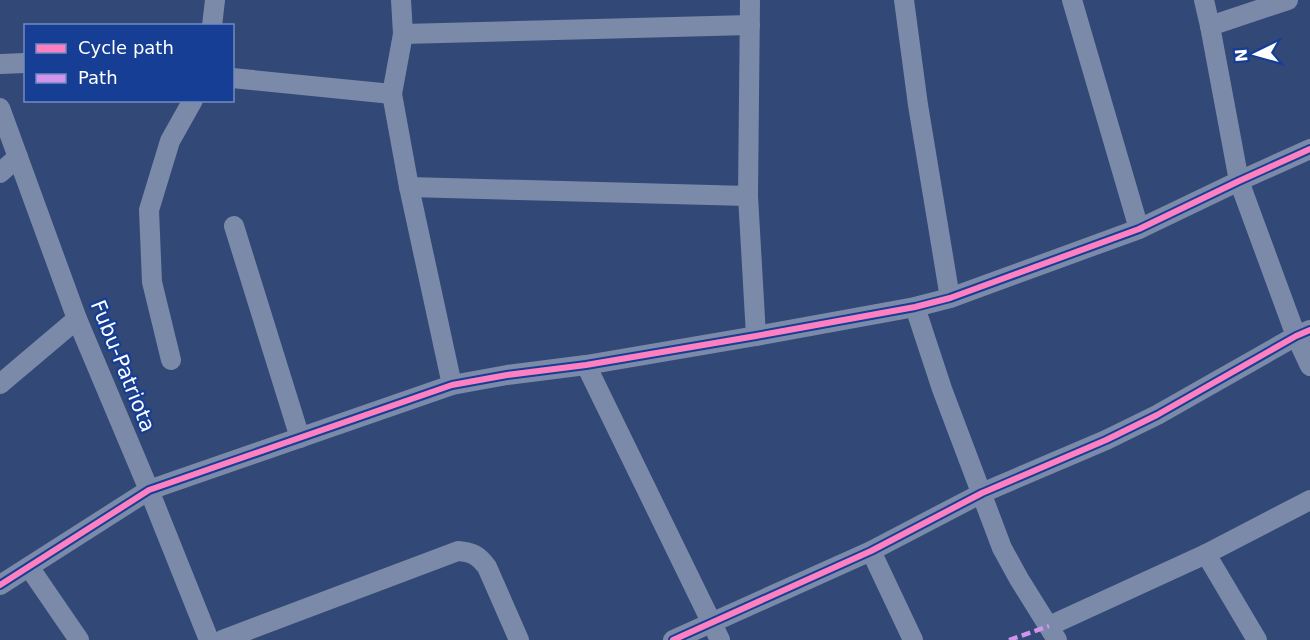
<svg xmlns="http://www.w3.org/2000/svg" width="1310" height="640" viewBox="0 0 1310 640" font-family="'DejaVu Sans',sans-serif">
<rect width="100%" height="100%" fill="#324877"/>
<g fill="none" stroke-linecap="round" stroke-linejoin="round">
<g stroke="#7b8aa9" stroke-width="20">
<path d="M401 0 403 34 392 94 409 187 452 385"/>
<path d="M750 0 748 196 756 336"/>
<path d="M904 0 918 105 950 298"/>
<path d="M1072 0 1139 229"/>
<path d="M1204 0 1210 26 1239 181 1296 336 1310 366"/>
<path d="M212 26 215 0"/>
<path d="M1210 26 1288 0"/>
<path d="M403 34 750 25"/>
<path d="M0 64 26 63"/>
<path d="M232 78 392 94"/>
<path d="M0 108 77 319 149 490 209 640"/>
<path d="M0 173 18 157"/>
<path d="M409 187 748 196"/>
<path d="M234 226 300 438"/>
<path d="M915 307 942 389 1002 548 1019 579 1057 640"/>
<path d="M171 360 152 282 149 210 170 141 193 100"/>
<path d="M586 365 720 640"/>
<path d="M0 384 77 319"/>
<path d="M871 551 913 640"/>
<path d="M1206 554 1257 640"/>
<path d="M29 567 79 640"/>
<path d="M0 585 149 490 452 385 507 375 586 365 756 336 915 307 950 298 1139 229 1239 181 1310 149"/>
<path d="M1049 626 1206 554 1310 500"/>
<path d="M222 640 458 551C472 552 478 555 487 567L519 640"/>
<path d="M673 640 871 551 982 493 1106 440 1157 415 1296 336 1310 330"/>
</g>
<path stroke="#d193ec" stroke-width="4.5" stroke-dasharray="9 4.5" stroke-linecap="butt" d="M1009 640 1049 626"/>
<defs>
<g id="cycleway">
<path d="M0 585 149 490 452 385 507 375 586 365 756 336 915 307 950 298 1139 229 1239 181 1310 149"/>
<path d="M673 640 871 551 982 493 1106 440 1157 415 1296 336 1310 330"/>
</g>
</defs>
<use href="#cycleway" stroke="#153e94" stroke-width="10"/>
<use href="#cycleway" stroke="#ff80c0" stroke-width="6"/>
</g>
<g text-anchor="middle" stroke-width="4.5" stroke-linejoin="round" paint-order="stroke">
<g font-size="21" fill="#fff" stroke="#153e94">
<text transform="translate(123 366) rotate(68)" y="7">Fubu-Patriota</text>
</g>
</g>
<rect x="24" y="24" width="210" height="78" fill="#153e94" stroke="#738bbf" stroke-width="1.5"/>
<rect x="36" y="44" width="30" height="9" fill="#ff80c0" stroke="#738bbf" stroke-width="1.5"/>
<text x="78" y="54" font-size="18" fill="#ffffff">Cycle path</text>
<rect x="36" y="74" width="30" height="9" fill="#d193ec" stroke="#738bbf" stroke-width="1.5"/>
<text x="78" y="84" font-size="18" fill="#ffffff">Path</text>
<g transform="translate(1256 54) rotate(265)" stroke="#153e94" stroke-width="4.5" paint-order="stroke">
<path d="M0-4.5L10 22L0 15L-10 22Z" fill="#ffffff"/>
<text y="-9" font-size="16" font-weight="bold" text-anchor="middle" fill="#ffffff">N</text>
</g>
</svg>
